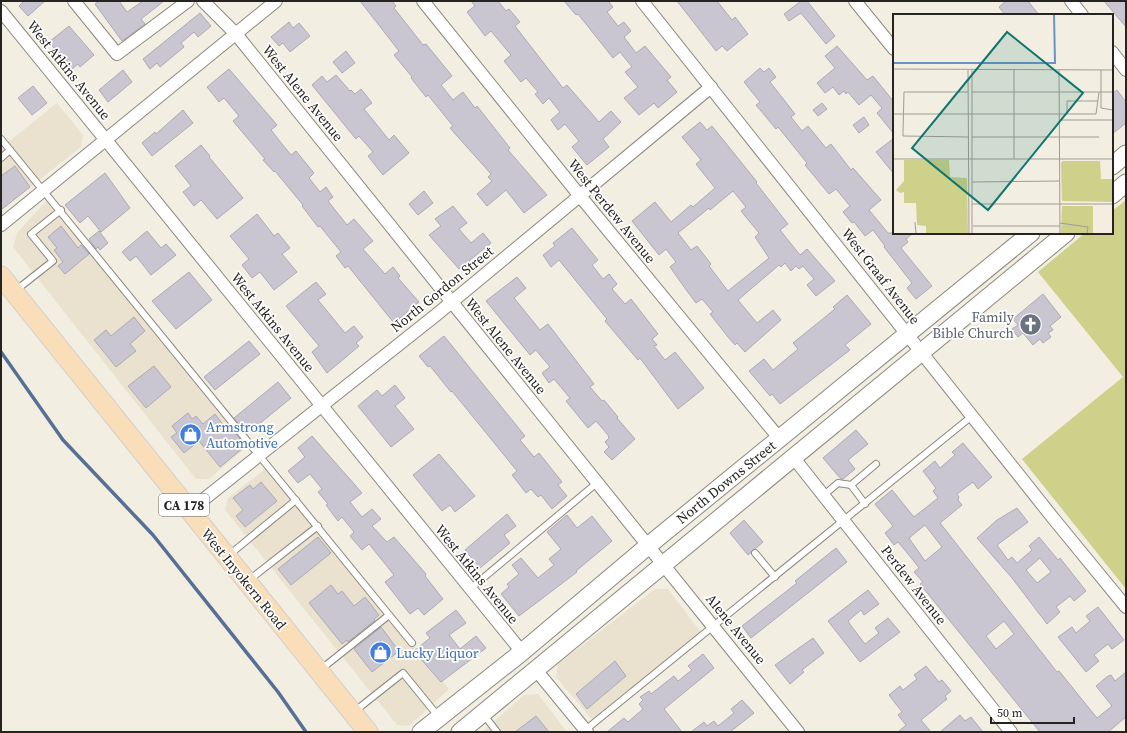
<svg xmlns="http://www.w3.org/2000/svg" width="1127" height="733" viewBox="0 0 1127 733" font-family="'Source Serif 4',serif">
<rect width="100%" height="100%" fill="#f3eee2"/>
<g fill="#eae2cf">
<path d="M57 103 83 135 81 147 1 210V139L6 144Z"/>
<path d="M49 198 249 445 209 479H196L13 247 17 233Z"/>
<path d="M269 466 449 689 409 726 397 725 225 510 228 498Z"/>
<path d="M655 589H668L705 638 596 724 556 677 558 664Z"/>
<path d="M538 694 567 732H482L524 695Z"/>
</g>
<path fill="#cdd18a" d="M1126 200V589L1022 459 1123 377 1038 272 1085 233H1112V211Z"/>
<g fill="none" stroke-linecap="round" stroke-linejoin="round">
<path stroke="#567095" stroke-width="3.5" d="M1 352 63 440 153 535 278 692 306 732"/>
</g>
<g fill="#c9c6d2" stroke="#adaab6" fill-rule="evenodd">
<path d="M24 1H45L28 16 19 6Z"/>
<path d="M99 1H119L127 12 143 1H164L141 19 145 24 122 41 95 4Z"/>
<path d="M360 1H392L396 6 394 8 423 45 426 44 452 76 441 85 453 100 463 92 475 108 477 106 510 148 508 150 547 195 524 213 506 190 487 206 477 194 492 181 488 177 491 174 450 128 453 126 428 95 426 97 411 78 412 77 394 55 399 51Z"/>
<path d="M471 1H498L506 11 509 9 520 22 515 26 563 88 567 85 599 122 611 111 621 122 603 139 609 147 587 165 572 147 579 141 565 124 558 130 551 120 560 112 549 98 543 104 535 94 538 92 526 78 521 82 504 61 511 55 491 31 485 36 467 12 475 6Z"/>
<path d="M564 1H608L613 7 607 12 618 26 624 22 631 31 624 37 636 53 645 46 671 77 667 80 677 92 658 108 654 103 639 115 624 98 638 87 625 72 632 67 620 52 613 58 578 14 576 15Z"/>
<path d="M677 1H717L732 20 735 17 748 34 727 51 722 46 716 51Z"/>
<path d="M801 1H807L835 36 826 44 801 13 789 21 784 14Z"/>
<path d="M1006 1H1028L1039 15H1005L999 7Z"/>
<path d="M1104 1H1126V27Z"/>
<path d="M200 13 211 26 198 37 194 32 181 43 184 47 160 67 157 63 150 69 143 59Z"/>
<path d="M289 22 293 28 299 23 310 36 290 52 283 43 279 46 271 37Z"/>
<path d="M69 26 94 55 80 67 78 64 72 69 49 42Z"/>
<path d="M837 46 867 80 873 76 894 102V134L877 113 882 108 871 95 859 105 848 92 846 94 844 91 839 95 833 87 825 93 817 83 835 68 825 56Z"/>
<path d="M346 51 355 63 342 73 333 62Z"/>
<path d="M760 68 764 72 769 68 776 77 770 82 795 114 791 117 802 131 808 126 826 148 831 144 851 170 853 168 881 200 869 210 888 233H913L906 239 908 242 901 248 932 286 916 299 907 288 912 283 884 247 885 246 873 230 865 236 854 222 852 223 843 212 850 206 836 189 829 194 805 165 807 163 778 127 776 129 756 105 760 102 744 82Z"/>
<path d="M229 69 277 125 271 130 282 144 291 155 296 151 314 173 309 178 320 192 326 187 333 197 328 201 347 225 354 219 373 241 363 249 385 274 393 267 400 276 398 278 419 302 394 323 348 266 345 268 336 256 341 252 320 226 318 227 302 206 303 205 275 171 274 172 263 160 265 159 233 121 239 116 224 98 219 102 207 87Z"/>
<path d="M123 70 132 82 108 102 99 90Z"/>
<path d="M336 75 350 91 351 90 355 94 361 89 372 103 364 109 389 140 394 135 409 153 383 175 368 156 373 152 359 136 356 139 312 85 322 76 327 82Z"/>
<path d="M33 86 47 103 32 115 18 98Z"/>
<path d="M1117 90 1126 102V123L1112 134V94Z"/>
<path d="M822 103 827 109 818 116 813 110Z"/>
<path d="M183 110 193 123 152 156 142 143 155 132 156 134Z"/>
<path d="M864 117 869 125 859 133 853 125Z"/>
<path d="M700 122 707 130 712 126 757 182 756 183 788 224 780 230 800 255 807 249 835 281 816 296 807 285 814 279 803 266 799 269 796 266 791 271 785 263 781 267 779 265 738 300 757 323 773 310 781 320 745 352 737 343 735 345 728 337 710 314 713 312 702 299 696 303 687 291 670 267 676 262 666 249 659 255 632 221 655 202 671 222 691 205 693 207 715 188 696 164 701 160 682 137ZM733 191 746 207 741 211 759 233 755 237 769 258 728 291 709 266 711 264 697 246 691 250 678 233 709 208 710 210Z"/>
<path d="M894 138V174L876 152Z"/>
<path d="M201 145 210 156 209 157 243 198 217 219 201 200 194 206 183 192 191 186 175 166Z"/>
<path d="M15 166 30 187 1 210V176Z"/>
<path d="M105 173 130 208 101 232 88 216 80 223 65 205Z"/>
<path d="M424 191 433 203 418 215 409 204Z"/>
<path d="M453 206 467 223 459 229 471 243 483 233 491 243 459 269 429 235 441 226 435 219Z"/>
<path d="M257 214 274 236 278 233 290 248 282 254 297 272 274 290 260 272 252 278 242 265 249 259 230 236Z"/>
<path d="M61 226 78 248 81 245 89 254 65 274 58 266 63 262 54 250 57 248 48 237Z"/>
<path d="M572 228 598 260 592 265 603 279 609 274 617 284 612 289 625 304 631 299 658 334 652 339 657 345 654 346 665 360 675 352 704 388 678 409 640 358 638 360 605 321 607 319 559 260 551 267 543 255 555 246 553 243Z"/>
<path d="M99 231 108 243 100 250 98 247 96 249 89 239Z"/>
<path d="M147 231 161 248 166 244 176 255 151 275 136 256 130 261 122 252Z"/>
<path d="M189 272 212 300 176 329 152 301Z"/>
<path d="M517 277 526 288 514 298 540 330 548 324 594 384 590 387 602 401 604 400 618 417 617 418 635 439 612 460 604 452 609 447 605 442 609 438 608 435 596 421 588 428 566 401 570 398 554 379 549 383 542 373 550 367 536 350 530 355 486 301Z"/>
<path d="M316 282 326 294 318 300 345 333 354 326 363 337 356 343 359 346 327 373 312 352 319 346 286 306Z"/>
<path d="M1043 294 1061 317 1050 326 1053 330 1048 333 1051 337 1043 343 1040 339 1033 345 1023 333 1018 337 1012 329 1018 325 1013 319Z"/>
<path d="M847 295 871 324 845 345 850 350 780 404 772 394 770 396 749 371 764 359 773 370 798 349 793 343 835 309 833 307Z"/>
<path d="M134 317 145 331 130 344 136 351 116 367 94 340 106 330 111 336Z"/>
<path d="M444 336 525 436 520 440 534 457 539 453 562 482 558 485 567 496 552 509 541 495 538 497 531 489 526 493 512 475 517 471 452 391 451 392 430 366 428 367 419 356Z"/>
<path d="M249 341 260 354 215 390 204 377Z"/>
<path d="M154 366 171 387 146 408 128 386Z"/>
<path d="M278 382 291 398 247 434 234 418Z"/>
<path d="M395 385 405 398 395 406 414 429 391 447 358 406 377 390 382 396Z"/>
<path d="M188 413 192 419 196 416 203 424 215 414 224 426 227 423 240 439 238 441 243 448 220 467 199 441 184 453 171 437 177 433 172 426Z"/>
<path d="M856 430 868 444 848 460 855 469 843 479H841L823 458Z"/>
<path d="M312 436 362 493 350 502 362 517 372 509 381 519 372 526 387 542 394 537 426 574 425 576 443 599 424 615 418 608 410 614 385 582 394 575 369 544 362 550 350 536 354 532 342 517 338 521 326 505 328 504 318 492 322 489 310 474 298 483 288 471 305 457 298 448Z"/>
<path d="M963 443 992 477 978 489 973 482 957 494 959 497 958 500 962 505 940 523 1057 672 1059 671 1097 718 1112 706 1096 686 1108 676 1111 675 1115 681 1126 672V717L1108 732H1040L920 584 923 582 914 572 919 568 913 560 898 542 894 545 885 533 893 526 875 504 892 490 914 517 938 498 933 491 936 488 923 471 935 461 940 468 955 455 952 452ZM925 525 942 547 925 561 909 538ZM1004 621 1014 634 996 649 986 636Z"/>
<path d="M439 454 475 496 455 512 450 505 442 511 413 475Z"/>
<path d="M261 482 277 501 245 527 236 516 243 510 233 498 250 485 253 489Z"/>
<path d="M1017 508 1028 522 997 545 1008 560 1012 557 1017 563 1032 550 1029 546 1039 537 1058 560 1060 558 1086 591 1074 601 1070 596 1056 607 1060 612 1047 624 1012 578 977 538 997 520ZM1040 558 1051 572 1037 583 1026 570Z"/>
<path d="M507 514 516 526 504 535 510 543 480 568 465 550Z"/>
<path d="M567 515 577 528 592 516 612 541 576 571 577 572 519 616 501 594 509 587 507 584 519 574 512 565 521 558 538 578 554 565 549 559 561 549 547 532Z"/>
<path d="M744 520 763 542 748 555 730 533Z"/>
<path d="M318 537 331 553 291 585 278 569Z"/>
<path d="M836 548 847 562 751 638 742 626 797 583 795 581Z"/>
<path d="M331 585 338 594 342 591 354 606 365 597 379 615 374 619 375 620 348 642 347 640 342 644 309 603Z"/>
<path d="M868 590 879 604 864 615 861 610 848 621 852 627 865 644 879 633 875 628 888 618 900 632 860 662 828 621Z"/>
<path d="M1098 607 1124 640 1112 649 1108 644 1094 655 1099 661 1086 672 1058 637 1072 627 1076 633 1090 621 1086 616Z"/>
<path d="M456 610 466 623 449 635 460 649 476 636 486 648 441 682 419 657H420L415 650 430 638 426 633Z"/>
<path d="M381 627 399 651 372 672 354 649Z"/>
<path d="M813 638 824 653 802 670 804 672 790 684 775 665Z"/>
<path d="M703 654 714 668 664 709 682 732H607L624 718 628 722 643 709 639 704 643 700 640 697 649 691 651 694 674 676 678 681 692 670 688 666Z"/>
<path d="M615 661 626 676 587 709 576 694Z"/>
<path d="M926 666 939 682 942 680 951 691 945 696 947 699 921 720 931 732H898L906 725 898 715 902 712 889 695 900 686 903 690 917 679 914 675Z"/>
<path d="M742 700 754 713 730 732H691L704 722 707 726 714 721 718 726 734 713 731 709Z"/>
<path d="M960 715 965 721 971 717 983 732H940Z"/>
<path d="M536 716 549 732H515Z"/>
</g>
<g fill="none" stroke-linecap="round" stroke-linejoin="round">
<defs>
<g id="lane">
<path d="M1 139 412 643"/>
<path d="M1 158 10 150"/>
<path d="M15 291 53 261 31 234 61 210"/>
<path d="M824 495 838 483 851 485"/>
<path d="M865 504 851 485 876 464"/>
<path d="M755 553 775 577"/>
<path d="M229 555 296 500"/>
<path d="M249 580 318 526"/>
<path d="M470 589 598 482"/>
<path d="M320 670 389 615"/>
<path d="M355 711 403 673 438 716"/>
<path d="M484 715 497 732"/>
<path d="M584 731 972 416"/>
</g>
<g id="street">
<path d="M74 1 117 54 188 1"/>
<path d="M203 1 236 34 798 732"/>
<path d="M423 1 580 196 779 438"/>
<path d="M642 1 1053 518 1126 607"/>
<path d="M855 1 894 49"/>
<path d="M1071 1 1082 15"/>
<path d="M1 11 522 652"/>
<path d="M1112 52 1126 70"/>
<path d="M1 225 276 1"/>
<path d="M793 457 1011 732"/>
<path d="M189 511 436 315 711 87"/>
<path d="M536 670 587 732"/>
</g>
<g id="secondary">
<path d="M1112 166 1126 154"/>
<path d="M1112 195 1126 183"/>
<path d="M421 732 522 652 649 545 1031 233"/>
<path d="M460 732 1066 233"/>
</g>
<path id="primary" d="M1 276 368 732"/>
</defs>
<use href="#lane" stroke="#8c887d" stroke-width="8"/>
<use href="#street" stroke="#8c887d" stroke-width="14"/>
<use href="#secondary" stroke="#8c887d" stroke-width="19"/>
<use href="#primary" stroke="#cfcfce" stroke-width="21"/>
<use href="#lane" stroke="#fff" stroke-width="6"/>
<use href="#street" stroke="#fff" stroke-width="12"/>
<use href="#secondary" stroke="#fff" stroke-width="17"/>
<use href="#primary" stroke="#faddb9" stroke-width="19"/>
</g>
<defs>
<symbol id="church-disc" viewBox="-11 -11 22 22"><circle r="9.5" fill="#6b7280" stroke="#fff"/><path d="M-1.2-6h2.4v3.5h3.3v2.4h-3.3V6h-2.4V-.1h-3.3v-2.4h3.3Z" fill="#fff"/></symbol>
<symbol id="shop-disc" viewBox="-11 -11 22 22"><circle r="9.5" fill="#3f7fe0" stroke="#fff"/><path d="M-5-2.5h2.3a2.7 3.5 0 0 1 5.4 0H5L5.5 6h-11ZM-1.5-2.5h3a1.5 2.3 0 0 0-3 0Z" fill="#fff"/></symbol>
</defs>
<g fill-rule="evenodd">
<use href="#church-disc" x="1018" y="312" width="25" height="25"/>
<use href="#shop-disc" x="178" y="422" width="25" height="25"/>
<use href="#shop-disc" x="368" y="640" width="25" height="25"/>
</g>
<g text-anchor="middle" stroke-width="3.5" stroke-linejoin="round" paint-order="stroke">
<rect fill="#fff" stroke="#676663" stroke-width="1" x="159" y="494" width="50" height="22" rx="3"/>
<g font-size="13" font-weight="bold" fill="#262420">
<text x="184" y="510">CA 178</text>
</g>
<g font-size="14" fill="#262420" stroke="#fff">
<text transform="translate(69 70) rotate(51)" y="5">West Atkins Avenue</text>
<text transform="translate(303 93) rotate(51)" y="5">West Alene Avenue</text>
<text transform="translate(612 211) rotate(51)" y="5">West Perdew Avenue</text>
<text transform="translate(881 276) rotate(52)" y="5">West Graaf Avenue</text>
<text transform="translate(442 289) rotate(-39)" y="5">North Gordon Street</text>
<text transform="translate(273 322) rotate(51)" y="5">West Atkins Avenue</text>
<text transform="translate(506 346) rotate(51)" y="5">West Alene Avenue</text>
<text transform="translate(726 482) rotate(-39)" y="5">North Downs Street</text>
<text transform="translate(477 574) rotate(51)" y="5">West Atkins Avenue</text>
<text transform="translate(244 579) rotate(51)" y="5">West Inyokern Road</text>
<text transform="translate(914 585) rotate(52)" y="5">Perdew Avenue</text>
<text transform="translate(736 629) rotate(51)" y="5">Alene Avenue</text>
</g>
<g font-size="14" fill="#5b616d" stroke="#fff" text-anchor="end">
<text x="1014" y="322">Family<tspan x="1014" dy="16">Bible Church</tspan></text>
</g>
<g font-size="14" fill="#366cbe" stroke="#fff" text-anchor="start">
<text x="206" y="432">Armstrong<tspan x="206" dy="16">Automotive</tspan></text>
<text x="396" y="658">Lucky Liquor</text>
</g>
</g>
<g transform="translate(893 14)">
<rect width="220" height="220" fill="#f3eee2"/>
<path d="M11 146H56L57 163 74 164 75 220H33V212L24 211 23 189H11V178L7 179 3 176 11 167ZM170 147H207L208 165H219L220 188 169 187 168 149ZM169 192H200V220H168Z" fill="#cdd18a"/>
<path fill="none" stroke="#6b91c7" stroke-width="2" d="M0 49H162L161 0"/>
<path fill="none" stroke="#a19d94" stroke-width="1" d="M0 55 220 56M75 56 76 220M79 56V220M121 56V145M166 56 167 220M208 56V94L220 96M75 78H11L10 119V122L76 123M79 78H220M0 100H203L206 78M174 100V87H205M167 106H220M79 123H206M0 145H220M79 168 166 167M79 190H220M22 208 23 220M167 209 195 213 194 220M80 212H167"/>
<path fill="#0f766e" fill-opacity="0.15" stroke="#0f766e" stroke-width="2" d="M114 18 190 79 95 196 19 134Z"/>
<rect width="220" height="220" fill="none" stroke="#262420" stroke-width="2"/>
</g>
<rect width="1127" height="733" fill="none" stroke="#262420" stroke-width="4"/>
<path d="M991 717v6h83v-6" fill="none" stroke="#262420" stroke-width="2"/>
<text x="997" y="717" font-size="12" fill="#262420" stroke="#ffffff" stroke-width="3" paint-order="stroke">50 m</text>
</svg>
